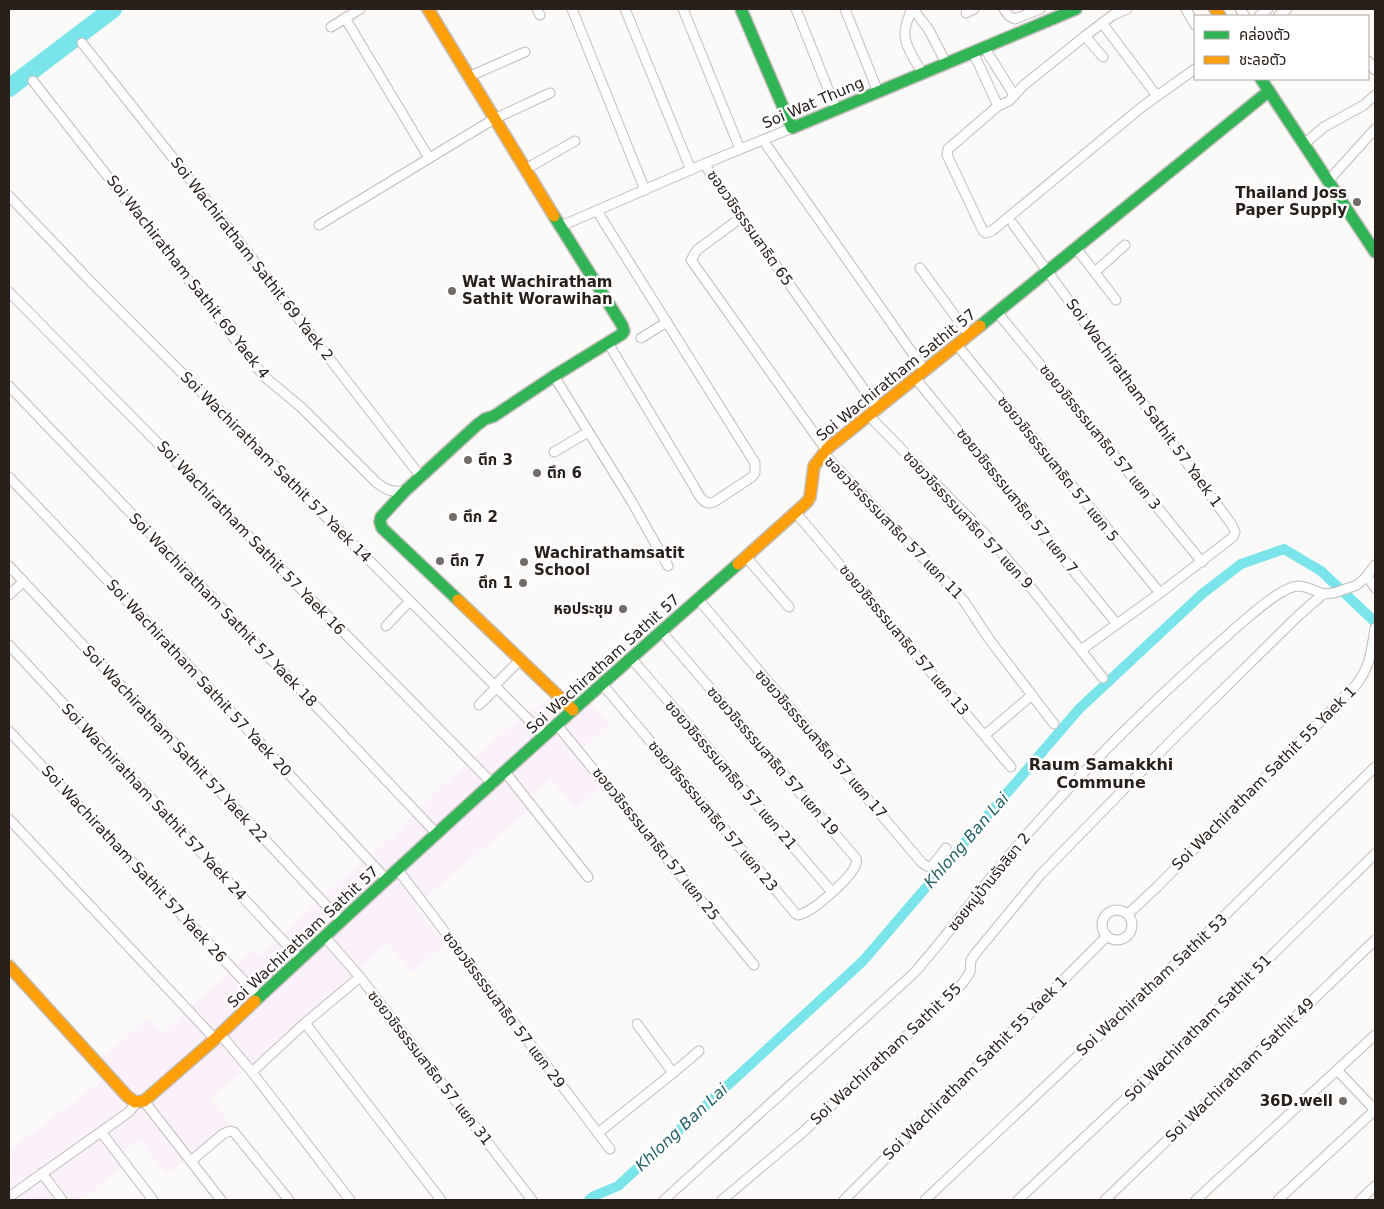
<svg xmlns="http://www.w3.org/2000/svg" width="1384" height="1209" viewBox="0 0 1384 1209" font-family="'DejaVu Sans','Noto Sans Thai',sans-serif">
<rect width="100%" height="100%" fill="#fcfaf8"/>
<path fill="#faf1fb" d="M559 688 573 701 580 711 590 703 611 723 576 754 603 787 575 809 551 779 523 804 529 811 415 906 445 945 411 973 387 942 352 979 211 1099 232 1127 166 1174 139 1139 114 1158 122 1168 81 1200H9V1190L14 1187 9 1180V1150L102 1081 93 1066 148 1018 163 1033 252 951 259 956 340 881 394 835 441 787 496 738 553 695Z"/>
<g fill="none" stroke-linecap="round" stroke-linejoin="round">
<path stroke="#7ae4eb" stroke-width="10" d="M589 1200 594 1196 618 1186 863 961 1079 709 1202 594 1241 564 1284 549 1321 571 1375 622"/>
<path stroke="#7ae4eb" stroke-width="18" d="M9 88 113 9"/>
<defs>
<g id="street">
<path d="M537 9 540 15"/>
<path d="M572 9 645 190"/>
<path d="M625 9 691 170"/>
<path d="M683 9 740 149"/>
<path d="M796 9 836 109"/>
<path d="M845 9 878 92"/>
<path d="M912 9C909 16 905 24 905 32 904 46 916 61 922 73"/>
<path d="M913 9 929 30 946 63"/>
<path d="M1004 9 1009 16 1015 19 1040 9"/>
<path d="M1127 9 1113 15 1085 36 1024 85 1009 101 998 106 948 149 947 155 983 231 986 233 993 230 1143 106 1195 69"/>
<path d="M1186 9 1195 25"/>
<path d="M1240 9 1245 16"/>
<path d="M966 13 974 9"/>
<path d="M1259 16 1268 9"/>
<path d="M1278 16 1287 9"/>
<path d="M345 18 429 158"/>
<path d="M1102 23 1157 96"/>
<path d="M331 27 360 9"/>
<path d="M1085 36 1103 57"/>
<path d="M82 43 234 235 421 477"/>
<path d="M984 47 1014 95"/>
<path d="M973 52 998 106"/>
<path d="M1368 61 1375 70"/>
<path d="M468 77 525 52"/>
<path d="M33 81 259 370 266 378 301 407 377 483C388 491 392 492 405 491"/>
<path d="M763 140 925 371"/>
<path d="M1304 144 1324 127 1364 105 1375 95"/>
<path d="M704 164 878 409"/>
<path d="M526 169 575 141"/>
<path d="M1328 181 1375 129"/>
<path d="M9 196 91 282 545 736"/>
<path d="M597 211 755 463V473L752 477 714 502C704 506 699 496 695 488L608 343"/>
<path d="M742 217 697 250 691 260 826 450"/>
<path d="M1013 224 1203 485 1232 525 1235 532 1233 537 1160 593 1081 650"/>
<path d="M319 225 494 119 550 93"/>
<path d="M561 226 704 164 792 128"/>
<path d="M1076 248 1116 300"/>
<path d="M920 268 969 335"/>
<path d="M1095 272 1125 245"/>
<path d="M9 292 493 784"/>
<path d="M997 312 1202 562"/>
<path d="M641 338 667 322"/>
<path d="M957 345 1160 593"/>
<path d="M554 376 632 502 668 566"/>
<path d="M916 379 1117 624"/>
<path d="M9 386 334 725 437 834"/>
<path d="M869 416 990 539 1020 574 1103 678"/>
<path d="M554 452 588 432"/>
<path d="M823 453 964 601 989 639 1054 724"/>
<path d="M9 477 187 664 387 880"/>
<path d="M796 513 1011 767"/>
<path d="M746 557 789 607"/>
<path d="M9 566 341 921"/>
<path d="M1367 576 1375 588"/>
<path d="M9 595 23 582"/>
<path d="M698 599 922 863 927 866 930 867 933 865 946 848"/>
<path d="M386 626 410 601"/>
<path d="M9 645 300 959"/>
<path d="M631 658 832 892"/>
<path d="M602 684 796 914 798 915C811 914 852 877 856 864 857 860 857 861 855 857L661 631"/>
<path d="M494 686 516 664"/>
<path d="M479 705 496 688"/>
<path d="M557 725 754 965"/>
<path d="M9 731 259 997"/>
<path d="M985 735 1032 695"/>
<path d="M505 772 588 877"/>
<path d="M9 819 215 1039"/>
<path d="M398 870 610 1149"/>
<circle cx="1117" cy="925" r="15"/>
<path d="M1128 914 1157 887 1356 685C1371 665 1371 652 1375 628"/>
<path d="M325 937 360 977 532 1200"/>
<path d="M305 1023 441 1200"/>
<path d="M220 1034 252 1072 350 1200"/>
<path d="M1337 1070 1375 1110"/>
<path d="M252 1072 305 1023 360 977"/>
<path d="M673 1073 699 1051"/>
<path d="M144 1101 221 1200"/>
<path d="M101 1132 153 1200"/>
<path d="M598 1133 673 1073 637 1024"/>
<path d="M191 1161 223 1134 230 1131 234 1132 289 1200"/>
<path d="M42 1173 62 1200"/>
<path d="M9 1197 129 1112 137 1102"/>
<path d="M664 1200 913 974C946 938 974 897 1006 859 1074 778 1151 702 1230 633 1244 621 1280 587 1298 586 1306 586 1316 591 1323 594"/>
<path d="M722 1200 803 1132 962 984 970 972 971 960 975 954 1041 874 1176 736 1299 615 1323 594 1334 593 1357 585 1367 576 1375 565"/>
<path d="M844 1200 1107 936"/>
<path d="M925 1200 1193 947 1321 820 1375 767"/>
<path d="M1018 1200 1187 1041 1276 951 1375 854"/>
<path d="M1105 1200 1375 940"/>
<path d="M1196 1200 1375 1035"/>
<path d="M1278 1200 1375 1110"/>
<path d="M1360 1200 1375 1186"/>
</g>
<g id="fast">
<path d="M741 9 792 128 1076 9"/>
<path d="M1261 79 1375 252"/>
<path d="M980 326 1269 91"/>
<path d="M458 600 382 528 380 522 381 517 405 491 477 425 485 419 494 416 554 376 622 334 624 331 622 325 554 216"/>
<path d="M255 1001C414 853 574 707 738 564"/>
</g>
<g id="slow">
<path d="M428 9 554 216"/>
<path d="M1215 9 1220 16"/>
<path d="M738 564 807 502 810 497 814 466 828 448 980 326"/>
<path d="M458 600 573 710"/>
<path d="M9 966 127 1096 135 1102 144 1101 215 1039 255 1001"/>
</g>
</defs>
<use href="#street" stroke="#c2bcb9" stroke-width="11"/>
<use href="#fast" stroke="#c2bcb9" stroke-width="14"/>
<use href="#slow" stroke="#c2bcb9" stroke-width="14"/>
<use href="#street" stroke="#fffefe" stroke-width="9"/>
<use href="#fast" stroke="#30b455" stroke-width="11"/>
<use href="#slow" stroke="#ff9f0a" stroke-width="11"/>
</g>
<g fill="#736c68" stroke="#fff" stroke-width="2">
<circle cx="1357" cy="202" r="5"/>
<circle cx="452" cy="291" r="5"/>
<circle cx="468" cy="460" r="5"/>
<circle cx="537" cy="473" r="5"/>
<circle cx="453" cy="517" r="5"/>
<circle cx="440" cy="561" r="5"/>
<circle cx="524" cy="562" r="5"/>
<circle cx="523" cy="583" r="5"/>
<circle cx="623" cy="609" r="5"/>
<circle cx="1343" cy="1101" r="5"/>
</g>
<g text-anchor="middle" stroke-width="5" stroke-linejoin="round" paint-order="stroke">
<g font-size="15" fill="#29201b" stroke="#fff">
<text transform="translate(813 103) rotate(-23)" y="5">Soi Wat Thung</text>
<text transform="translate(750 228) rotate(55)" y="5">ซอยวชิรธรรมสาธิต 65</text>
<text transform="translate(252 259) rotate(52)" y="5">Soi Wachiratham Sathit 69 Yaek 2</text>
<text transform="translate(188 277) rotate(52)" y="5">Soi Wachiratham Sathit 69 Yaek 4</text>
<text transform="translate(896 375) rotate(-39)" y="5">Soi Wachiratham Sathit 57</text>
<text transform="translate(1144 403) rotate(54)" y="5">Soi Wachiratham Sathit 57 Yaek 1</text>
<text transform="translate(1100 437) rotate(51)" y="5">ซอยวชิรธรรมสาธิต 57 แยก 3</text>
<text transform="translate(276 467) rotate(45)" y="5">Soi Wachiratham Sathit 57 Yaek 14</text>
<text transform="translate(1058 469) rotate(51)" y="5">ซอยวชิรธรรมสาธิต 57 แยก 5</text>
<text transform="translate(1017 501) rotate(51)" y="5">ซอยวชิรธรรมสาธิต 57 แยก 7</text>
<text transform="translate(968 520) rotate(47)" y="5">ซอยวชิรธรรมสาธิต 57 แยก 9</text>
<text transform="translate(894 528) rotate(46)" y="5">ซอยวชิรธรรมสาธิต 57 แยก 11</text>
<text transform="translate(251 538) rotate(46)" y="5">Soi Wachiratham Sathit 57 Yaek 16</text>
<text transform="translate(223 610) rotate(46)" y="5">Soi Wachiratham Sathit 57 Yaek 18</text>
<text transform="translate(904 640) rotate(50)" y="5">ซอยวชิรธรรมสาธิต 57 แยก 13</text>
<text transform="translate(603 664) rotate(-42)" y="5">Soi Wachiratham Sathit 57</text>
<text transform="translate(199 678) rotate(47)" y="5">Soi Wachiratham Sathit 57 Yaek 20</text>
<text transform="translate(175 744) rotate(47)" y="5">Soi Wachiratham Sathit 57 Yaek 22</text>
<text transform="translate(821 744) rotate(49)" y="5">ซอยวชิรธรรมสาธิต 57 แยก 17</text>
<text transform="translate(773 761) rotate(49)" y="5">ซอยวชิรธรรมสาธิต 57 แยก 19</text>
<text transform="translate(731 775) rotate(49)" y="5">ซอยวชิรธรรมสาธิต 57 แยก 21</text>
<text transform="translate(1264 778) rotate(-45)" y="5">Soi Wachiratham Sathit 55 Yaek 1</text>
<text transform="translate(154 802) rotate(47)" y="5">Soi Wachiratham Sathit 57 Yaek 24</text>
<text transform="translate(713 816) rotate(50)" y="5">ซอยวชิรธรรมสาธิต 57 แยก 23</text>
<text transform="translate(656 844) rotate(51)" y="5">ซอยวชิรธรรมสาธิต 57 แยก 25</text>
<text transform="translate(134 864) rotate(47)" y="5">Soi Wachiratham Sathit 57 Yaek 26</text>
<text transform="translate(989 882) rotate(-51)" y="5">ซอยหมู่บ้านรังสิยา 2</text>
<text transform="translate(303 937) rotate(-43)" y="5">Soi Wachiratham Sathit 57</text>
<text transform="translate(1152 985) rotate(-43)" y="5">Soi Wachiratham Sathit 53</text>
<text transform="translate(504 1010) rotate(53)" y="5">ซอยวชิรธรรมสาธิต 57 แยก 29</text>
<text transform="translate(1198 1028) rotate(-45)" y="5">Soi Wachiratham Sathit 51</text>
<text transform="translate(886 1054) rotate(-43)" y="5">Soi Wachiratham Sathit 55</text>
<text transform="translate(430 1068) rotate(52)" y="5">ซอยวชิรธรรมสาธิต 57 แยก 31</text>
<text transform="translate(975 1068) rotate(-45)" y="5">Soi Wachiratham Sathit 55 Yaek 1</text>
<text transform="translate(1240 1070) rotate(-44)" y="5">Soi Wachiratham Sathit 49</text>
</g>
<g font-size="15" font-weight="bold" fill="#29201b" stroke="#fff" text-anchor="start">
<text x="1347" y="198" text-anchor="end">Thailand Joss<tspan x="1347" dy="17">Paper Supply</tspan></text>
<text x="462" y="287">Wat Wachiratham<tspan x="462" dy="17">Sathit Worawihan</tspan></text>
<text x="478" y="465">ตึก 3</text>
<text x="547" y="478">ตึก 6</text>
<text x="463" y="522">ตึก 2</text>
<text x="534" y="558">Wachirathamsatit<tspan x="534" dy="17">School</tspan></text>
<text x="450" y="566">ตึก 7</text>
<text x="513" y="588" text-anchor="end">ตึก 1</text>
<text x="613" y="614" text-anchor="end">หอประชุม</text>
<text x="1333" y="1106" text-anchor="end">36D.well</text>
</g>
<g font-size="16" font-weight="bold" fill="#29201b" stroke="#fff">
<text x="1101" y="770">Raum Samakkhi<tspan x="1101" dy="18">Commune</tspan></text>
</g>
<g font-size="16" font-style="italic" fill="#256166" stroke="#fff">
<text transform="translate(966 840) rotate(-49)" y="6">Khlong Ban Lai</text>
<text transform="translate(681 1127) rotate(-43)" y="6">Khlong Ban Lai</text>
</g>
</g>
<rect width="1384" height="1209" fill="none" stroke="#29201b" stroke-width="20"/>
<rect x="1194" y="15" width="175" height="65" fill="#ffffff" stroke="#a9a6a4"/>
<rect x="1204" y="31" width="25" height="8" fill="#30b455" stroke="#a9a6a4"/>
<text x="1239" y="40" font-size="15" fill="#29201b">คล่องตัว</text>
<rect x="1204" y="56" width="25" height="8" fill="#ff9f0a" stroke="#a9a6a4"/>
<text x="1239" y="65" font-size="15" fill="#29201b">ชะลอตัว</text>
</svg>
